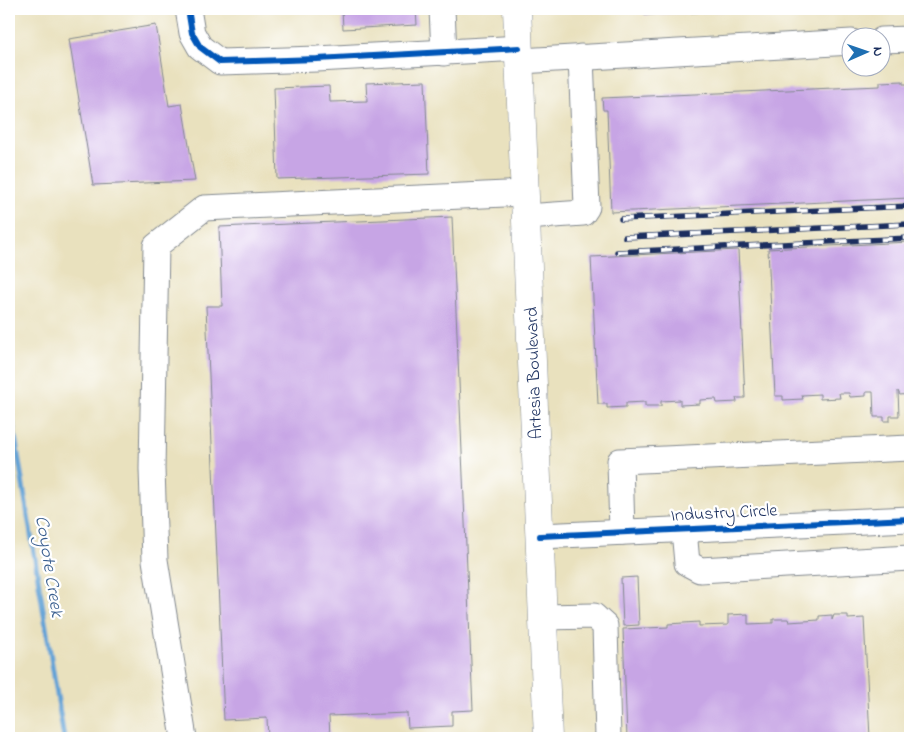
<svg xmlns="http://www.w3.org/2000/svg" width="919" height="747" viewBox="0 0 919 747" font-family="'Indie Flower',sans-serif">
<rect width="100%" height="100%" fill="#fff"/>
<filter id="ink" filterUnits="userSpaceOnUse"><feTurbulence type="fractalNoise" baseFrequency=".02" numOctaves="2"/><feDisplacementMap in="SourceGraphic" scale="10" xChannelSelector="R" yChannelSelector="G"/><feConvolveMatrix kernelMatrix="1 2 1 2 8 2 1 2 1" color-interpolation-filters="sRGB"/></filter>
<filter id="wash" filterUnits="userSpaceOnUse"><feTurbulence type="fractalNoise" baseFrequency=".0096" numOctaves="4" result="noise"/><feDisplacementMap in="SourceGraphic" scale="20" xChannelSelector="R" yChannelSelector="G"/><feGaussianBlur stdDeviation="1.12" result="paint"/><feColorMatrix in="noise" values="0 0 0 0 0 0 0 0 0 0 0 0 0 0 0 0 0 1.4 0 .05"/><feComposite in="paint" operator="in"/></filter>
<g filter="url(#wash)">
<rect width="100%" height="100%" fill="#e9e1be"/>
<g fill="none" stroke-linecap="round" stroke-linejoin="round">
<path stroke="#63a3d6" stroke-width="5" d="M9 399 64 738"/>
</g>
<g id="blocks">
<g fill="#c7a5e5">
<path d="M342 9H416L417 25 343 29Z"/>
<path d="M645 9H755V10L645 15Z"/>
<path d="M156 25 169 106 182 104 195 181 93 185 69 39Z"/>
<path d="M425 81 429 174 277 179 274 88 329 86 330 102 367 101 366 83Z"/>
<path d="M903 81V84H910V198L611 212 607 110H603L602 98 880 86V82Z"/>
<path d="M452 217 473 710 452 711V726L408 728 407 713 329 716 330 738H268L267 718 224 720 206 306H222L219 227Z"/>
<path d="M910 242V394L900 395 898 391 899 416H890V421H884V417H874L873 392H866V396L850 397 849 393H839L840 398 820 399V394L802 395 803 399 783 400V396H775L768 249Z"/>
<path d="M738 250 745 398H736L737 402 717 403 716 399 700 400V404L680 405V400L661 401V406H645V402L626 403V407L607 408V404H598L591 257Z"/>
<path d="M637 577 639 625 623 626 621 578Z"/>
<path d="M748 614V624L773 623V619H788L789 622 819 620V616L832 615V620L834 615H848V619L864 618 870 738H627L623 629 668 627V624L699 622V626L728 625V615Z"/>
</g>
</g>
</g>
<g filter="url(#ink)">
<use href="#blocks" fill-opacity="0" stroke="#82888e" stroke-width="1"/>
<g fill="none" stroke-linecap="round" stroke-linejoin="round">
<defs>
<g id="minor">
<path d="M188 9 192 33 200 47 220 62 317 59 519 48"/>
<path d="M442 9 444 53"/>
<path d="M882 40 910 39"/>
<path d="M520 61 852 42"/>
<path d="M526 217 583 213 587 207 581 57"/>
<path d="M684 530 687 563 700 570 910 558"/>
<path d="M622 532 620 461 910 448"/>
<path d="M540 536 910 519"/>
<path d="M543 617 594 616 605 626 608 738"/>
<path d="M184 738 155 560 152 469 156 246 204 208 525 193"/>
</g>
<path id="major" d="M517 9 548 738"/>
</defs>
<use href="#minor" stroke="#82888e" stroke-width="27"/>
<use href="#major" stroke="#82888e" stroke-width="29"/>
<use href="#minor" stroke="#fff" stroke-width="25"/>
<use href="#major" stroke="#fff" stroke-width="28"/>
<defs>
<g id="rail">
<path d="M621 219 910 206"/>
<path d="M625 237 910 224"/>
<path d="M617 252 910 238"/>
</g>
</defs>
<use href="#rail" stroke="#1b2f5e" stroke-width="5.5"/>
<use href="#rail" stroke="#fff" stroke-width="4" stroke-dasharray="11" stroke-linecap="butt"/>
<defs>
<g id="cycleway">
<path d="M188 9 192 33 200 47 220 62 317 59 519 48"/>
<path d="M540 536 910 519"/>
</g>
</defs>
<use href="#cycleway" stroke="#fff" stroke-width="9"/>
<use href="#cycleway" stroke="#0057b8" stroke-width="6"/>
</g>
</g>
<g text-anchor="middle" stroke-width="4.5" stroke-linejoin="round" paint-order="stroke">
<g font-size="18" fill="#1b2f5e" stroke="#fff">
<text transform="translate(533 373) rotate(-92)" y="6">Artesia Boulevard</text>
<text transform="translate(724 512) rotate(-3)" y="6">Industry Circle</text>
</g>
<g font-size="19" font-style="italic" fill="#385d8e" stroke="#fff">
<text transform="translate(51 566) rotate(81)" y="7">Coyote Creek</text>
</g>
</g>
<rect width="919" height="747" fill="none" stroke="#fff" stroke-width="30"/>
<g transform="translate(866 52) rotate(88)"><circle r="24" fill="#ffffff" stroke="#a4acbf"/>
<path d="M0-4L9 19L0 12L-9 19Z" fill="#1f6fb2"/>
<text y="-8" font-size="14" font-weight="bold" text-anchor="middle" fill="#1b2f5e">N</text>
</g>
</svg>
